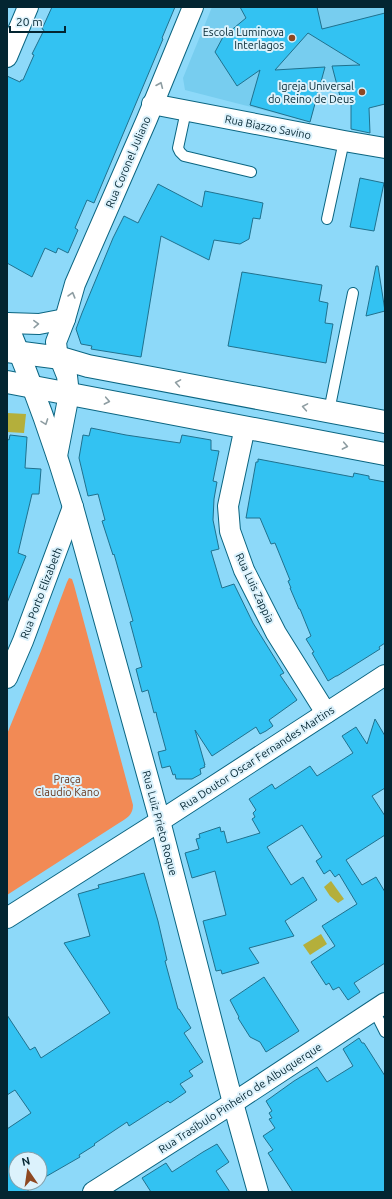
<svg xmlns="http://www.w3.org/2000/svg" width="392" height="1199" viewBox="0 0 392 1199" font-family="Ubuntu,sans-serif">
<rect width="100%" height="100%" fill="#8dd9f9"/>
<path fill="#77cdef" d="M212 7H385V68L320 86 310 122 185 90 183 78Z"/>
<path fill="#f28a55" d="M69 578 72 579 74 585 133 805C133 815 127 818 119 823L7 895V734L41 651 67 582Z"/>
<g fill="#b4af3b">
<path d="M7 413 26 414 24 433 7 432Z"/>
<path d="M331 881 344 899 338 903 330 896 324 887Z"/>
<path d="M321 934 327 944 310 955 303 945Z"/>
</g>
<g fill="#33c2f2" stroke="#20718e">
<path d="M52 7H175L162 38 163 39 94 203 87 200 75 228 78 230 68 253 58 248 56 253 45 248 32 277 7 263V76L20 82 21 80H23L34 55 32 54 44 30 42 29Z"/>
<path d="M240 7H317L322 29 385 13V104L369 108 370 133 351 129V102L342 104 332 66 360 65 308 33 275 70 325 67 310 122 250 105 260 70 237 86 215 52 223 37 246 18Z"/>
<path d="M360 178 384 183 374 231 350 227Z"/>
<path d="M158 184 202 207 205 191 263 203 260 219 253 218 249 239 240 244 214 240 209 260 161 236 141 357 91 349 92 346 81 344 76 329 82 313 113 238 124 216 138 223Z"/>
<path d="M376 266H378L385 311 366 316Z"/>
<path d="M242 272 322 285 319 301 328 303 325 323 333 324 326 363 228 346Z"/>
<path d="M91 428 126 435 180 443 182 435 211 440V450L219 451 213 481 217 482 214 499 213 520 219 549 211 551 222 588 234 584 253 623 284 673 280 675 297 700 269 720 273 726 266 731 260 734 256 727 212 756 195 730 205 765H204L205 767 200 769 201 774 192 779H176L175 774 173 775 170 766 162 768 158 752 166 750 157 717 156 712 154 713 148 690 142 692 136 669 142 667 130 622 133 621 114 554 113 555 102 521 105 520 98 494 88 496 79 458 83 435 89 436Z"/>
<path d="M10 435 27 437 25 468 41 469 39 494H32L18 553 26 556 7 603V439L9 440Z"/>
<path d="M258 459 353 477 354 473 369 476V479L385 482V643L379 647 380 649 337 676H336L328 681 312 653 314 652 306 639 311 636 300 609H299L290 588H291L288 581 290 580 275 543 271 544 260 518H246L256 462H258Z"/>
<path d="M375 719 385 736V788L372 796 385 816V835L346 860 362 885 376 877 385 892V963L354 983 360 992 348 1000 339 987 333 990 329 983 326 985 311 962 335 946 322 926 357 904 339 874 335 877 330 870 324 874 316 861 322 857 302 825 267 847 291 885 303 877 317 900 285 921 294 936 249 948 259 963 222 974 221 970 216 971 203 921 226 915 215 871 192 878 185 853 199 849 196 839 200 838 199 834 220 827 221 832 224 831 227 843 260 833 252 819 255 817 253 813 256 810 249 799 272 784 275 789 310 766 317 776 353 753 342 736 356 727 367 744Z"/>
<path d="M144 873 158 921 167 960 165 961 178 1009H179L191 1028 184 1033 203 1062 189 1071 193 1076 180 1084 186 1092 170 1103 168 1101 129 1126 127 1122 94 1144 95 1145 79 1155 80 1157 40 1180V1159H16V1183H34L26 1187 29 1192H7V1129L31 1113 15 1090 7 1095V1015L30 1050 35 1047 41 1058 110 1013 64 943 90 936 78 894 99 888 98 885Z"/>
<path d="M264 977 299 1031 266 1052 260 1042 250 1037 238 1018 239 1017 230 1000Z"/>
<path d="M359 1038 362 1043H364L385 1076V1192H293L268 1153 273 1150 263 1136 275 1128 269 1119 272 1118 269 1113 272 1111 266 1101 294 1081 317 1067 327 1082 353 1066 343 1049Z"/>
<path d="M217 1144 229 1162 216 1171 230 1192H151L142 1178 166 1163 172 1172 203 1152Z"/>
</g>
<g fill="none" stroke-linecap="round" stroke-linejoin="round">
<defs>
<g id="lane">
<path d="M186 111 178 148 180 152 184 156 251 172"/>
<path d="M327 219 344 141"/>
<path d="M329 411 353 293"/>
<path d="M374 1010 385 1032"/>
</g>
<g id="street">
<path d="M7 57 28 7"/>
<path d="M152 104 344 141 385 148"/>
<path d="M7 323C32 383 54 444 73 507L160 821 233 1103 258 1192"/>
<path d="M7 323 39 324 65 319"/>
<path d="M245 427 228 506 230 531 244 570 276 633 326 713"/>
<path d="M57 456 69 394 67 376 57 351 56 342 65 319 75 284 147 119 193 7"/>
<path d="M7 678 23 641 73 507"/>
<path d="M7 918 160 821 385 675"/>
<path d="M93 1192 233 1103 385 1003"/>
</g>
<g id="secondary">
<path d="M7 351 61 358 88 366 385 422"/>
<path d="M7 382 385 454"/>
</g>
</defs>
<use href="#lane" stroke="#0b6581" stroke-width="12"/>
<use href="#street" stroke="#0b6581" stroke-width="22"/>
<use href="#secondary" stroke="#0b6581" stroke-width="24"/>
<use href="#lane" stroke="#fff" stroke-width="10"/>
<use href="#street" stroke="#fff" stroke-width="20"/>
<use href="#secondary" stroke="#fff" stroke-width="22"/>
</g>
<defs><path id="oneway-chevron" d="M-2-3.5L2.5 0L-2 3.5" fill="none" stroke-width="1.6" stroke-linecap="round" stroke-linejoin="round"/></defs>
<g stroke="#8e9da2">
<use href="#oneway-chevron" transform="translate(160 85) rotate(-67)"/>
<use href="#oneway-chevron" transform="translate(72 295) rotate(-74)"/>
<use href="#oneway-chevron" transform="translate(36 324) rotate(-2)"/>
<use href="#oneway-chevron" transform="translate(178 383) rotate(-170)"/>
<use href="#oneway-chevron" transform="translate(107 401) rotate(11)"/>
<use href="#oneway-chevron" transform="translate(305 407) rotate(-170)"/>
<use href="#oneway-chevron" transform="translate(45 422) rotate(70)"/>
<use href="#oneway-chevron" transform="translate(345 446) rotate(11)"/>
</g>
<g fill="#8e4822" stroke="#dcf2fc" stroke-width="1.5">
<circle cx="292" cy="38" r="4"/>
<circle cx="362" cy="92" r="4"/>
</g>
<g text-anchor="middle" stroke-width="4" stroke-linejoin="round" paint-order="stroke">
<g font-size="11" fill="#032531" stroke="#dcf2fc" text-anchor="end">
<text x="284" y="36">Escola Luminova<tspan x="284" dy="13">Interlagos</tspan></text>
<text x="354" y="90">Igreja Universal<tspan x="354" dy="13">do Reino de Deus</tspan></text>
</g>
<g font-size="11" fill="#032531" stroke="#dcf2fc">
<text transform="translate(268 127) rotate(11)" y="4">Rua Biazzo Savino</text>
<text transform="translate(128 162) rotate(-67)" y="4">Rua Coronel Juliano</text>
<text transform="translate(255 588) rotate(65)" y="4">Rua Luis Zappia</text>
<text transform="translate(41 593) rotate(-69)" y="4">Rua Porto Elizabeth</text>
<text transform="translate(257 758) rotate(-33)" y="4">Rua Doutor Oscar Fernandes Martins</text>
<text transform="translate(160 823) rotate(75)" y="4">Rua Luiz Prieto Roque</text>
<text transform="translate(240 1098) rotate(-33)" y="4">Rua Trasíbulo Pinheiro de Albuquerque</text>
</g>
<g font-size="11" fill="#66351c" stroke="#dcf2fc">
<text x="67" y="783">Praça<tspan x="67" dy="13">Claudio Kano</tspan></text>
</g>
</g>
<rect width="392" height="1199" fill="none" stroke="#032531" stroke-width="16"/>
<g transform="translate(28 1171) rotate(347)"><circle r="19" fill="#dcf2fc" stroke="#85a0ab"/>
<path d="M0-3L7 15L0 10L-7 15Z" fill="#8e4822"/>
<text y="-6" font-size="11" font-weight="bold" text-anchor="middle" fill="#032531">N</text>
</g>
<path d="M10 26v6h55v-6" fill="none" stroke="#032531" stroke-width="2"/>
<text x="16" y="26" font-size="12" fill="#032531" stroke="#dcf2fc" stroke-width="3" paint-order="stroke">20 m</text>
</svg>
